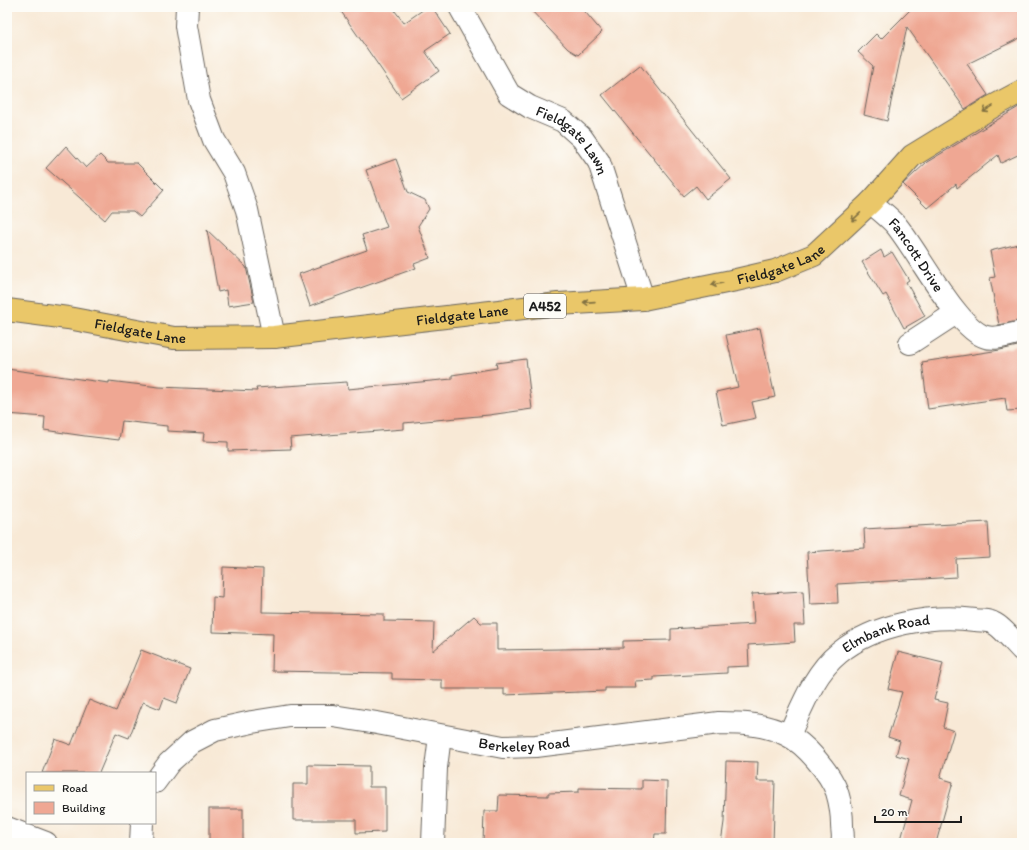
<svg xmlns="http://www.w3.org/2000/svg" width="1029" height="850" viewBox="0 0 1029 850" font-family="Itim,sans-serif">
<rect width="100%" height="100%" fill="#fdfcf7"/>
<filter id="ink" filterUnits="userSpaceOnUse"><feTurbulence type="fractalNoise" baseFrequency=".025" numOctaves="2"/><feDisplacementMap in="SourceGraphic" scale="8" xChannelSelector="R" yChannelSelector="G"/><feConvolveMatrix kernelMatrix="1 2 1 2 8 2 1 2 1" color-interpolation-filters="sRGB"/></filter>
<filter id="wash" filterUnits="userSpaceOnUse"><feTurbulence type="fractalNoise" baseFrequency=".012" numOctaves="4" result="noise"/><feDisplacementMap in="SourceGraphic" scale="16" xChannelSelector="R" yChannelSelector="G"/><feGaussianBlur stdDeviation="0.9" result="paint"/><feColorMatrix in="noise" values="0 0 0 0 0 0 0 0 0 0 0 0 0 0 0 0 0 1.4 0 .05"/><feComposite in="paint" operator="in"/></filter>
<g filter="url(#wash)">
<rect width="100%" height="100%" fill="#f8e9d6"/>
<g id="blocks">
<g fill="#efa793">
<path d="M338 7H392L404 23 427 7H432L450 34 425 51 439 71 401 98Z"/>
<path d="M528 7H581L602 32 578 55 568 49Z"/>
<path d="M913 7H1022V37L967 64 988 95 965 109 907 27 887 121 864 115 873 66 858 52 876 34 881 39Z"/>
<path d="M640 65 731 179 706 199 696 186 684 196 602 95Z"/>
<path d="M1022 105V153L1001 163 998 155 957 188 956 184 927 208 903 184 927 162Z"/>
<path d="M66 146 86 168 100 155 108 163H137L164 190 140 217 133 211H112L105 220 46 168Z"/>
<path d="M396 159 408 192 425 200 429 209 418 226 430 258 414 264 416 268 310 306 299 274 367 250 362 235 387 227 366 170Z"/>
<path d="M207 230 246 267 254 302 228 306 226 290 218 292Z"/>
<path d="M1022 243V320L999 325 990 278 995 277 990 251Z"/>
<path d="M881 250 884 257 892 252 909 280 906 282 925 316 904 328 886 294 883 296 862 262Z"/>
<path d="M760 328 775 397 752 402 756 418 723 425 716 392 738 387 726 335Z"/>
<path d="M1022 345V410L1007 411 1005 398 928 409 922 362 1000 350Z"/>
<path d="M526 359 532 409 489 415 404 423V429L290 438 291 449 228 451V442L203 441 204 433 167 431V426L122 421 119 440 85 436 44 430 45 417 7 414V369L109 383V381L159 387 257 391 256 388 347 382 348 389 452 379V375L497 368 496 363Z"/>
<path d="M988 522 990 557 956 559 957 577 837 584 838 603 810 604 807 552 865 548 864 529Z"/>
<path d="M223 567 263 569 262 612 384 614V621L434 622 433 651 474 616 481 623H497V650L623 648V641L671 640V629L754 624 752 594 803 591 805 625H794L795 642 748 645 749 666 727 667V673L654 677V680L635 681 636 688H605V691L504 695V689H442V680L392 679V673L272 671 273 634 212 632 213 597 222 598Z"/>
<path d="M141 650 190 669 177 703 164 698 160 709 143 702 129 738 116 733 99 773H42L55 739 71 745 89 700 116 711Z"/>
<path d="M898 652 943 663 934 700 948 703 943 727 954 731 940 778 953 782 936 843H900L912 800 899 796 909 759 896 755 900 741 888 737 902 692 888 689Z"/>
<path d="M726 761 758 762 757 781H775L773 843H721L724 822Z"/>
<path d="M308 765 369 766V787H385V832L356 833V820H293V784H308Z"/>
<path d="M642 780 667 781 666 834H655L654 843H483L484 811H498L499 795 548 796V793L579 792V788L642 789Z"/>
<rect x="209" y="809" width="34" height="34"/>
</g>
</g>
</g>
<g filter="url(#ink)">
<use href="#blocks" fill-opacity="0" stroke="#69645d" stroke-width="1"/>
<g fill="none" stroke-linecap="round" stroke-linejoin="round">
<defs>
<g id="minor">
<path d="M187 7 186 26 199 100 214 140 234 173 247 210 274 337"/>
<path id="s1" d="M460 7 509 94 530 107 563 121 582 138 599 162 643 299"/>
<path id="s2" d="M871 202C879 210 889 217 896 225 917 250 958 330 986 337 997 340 1011 334 1022 332"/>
<path d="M910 343 956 313"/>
<path id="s3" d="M789 735C802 707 814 673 839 653 874 624 932 614 975 620 981 621 989 620 993 623 1001 626 1015 643 1022 650"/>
<path id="s4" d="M155 782 169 763 192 742 215 730 252 722 290 716H333L377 723 503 747 536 746 719 723C743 723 765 724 787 735 805 743 830 773 837 792 840 802 842 814 842 825 842 831 844 837 842 843"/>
<path d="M7 828 46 843"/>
<path d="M141 843 142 823"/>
<path d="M433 843 436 768 440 736"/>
</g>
<g id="major">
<path id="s5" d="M7 310 68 318 174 338 274 337 558 304 643 299 736 280 775 271 814 255 871 202 912 156 992 107 1022 91"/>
</g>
</defs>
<use href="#minor" stroke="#69645d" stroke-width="24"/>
<use href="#major" stroke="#69645d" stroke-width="24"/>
<use href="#minor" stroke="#fff" stroke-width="22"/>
<use href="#major" stroke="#eac769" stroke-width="22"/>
</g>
<defs><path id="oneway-shaft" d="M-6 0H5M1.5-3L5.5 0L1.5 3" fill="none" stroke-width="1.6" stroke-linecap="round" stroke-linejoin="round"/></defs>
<g stroke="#837242">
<use href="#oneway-shaft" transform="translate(988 109) rotate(149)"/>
<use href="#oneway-shaft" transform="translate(856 217) rotate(137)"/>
<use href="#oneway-shaft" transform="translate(717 284) rotate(169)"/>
<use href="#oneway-shaft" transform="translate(589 302) rotate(176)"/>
</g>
</g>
<g text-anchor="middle" stroke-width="3" stroke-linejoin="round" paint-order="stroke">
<rect fill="#fdfcf7" stroke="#605f5e" stroke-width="1" x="524" y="294" width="42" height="24" rx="3"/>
<g font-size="14" font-weight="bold" fill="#1c1c1c">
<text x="545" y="311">A452</text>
</g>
<g font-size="15" fill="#1c1c1c" stroke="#fdfcf7">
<text dy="5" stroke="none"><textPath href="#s1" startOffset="180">Fieldgate Lawn</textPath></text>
<text dy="5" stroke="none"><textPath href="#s2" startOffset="70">Fancott Drive</textPath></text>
<text dy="5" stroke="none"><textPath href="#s5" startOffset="783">Fieldgate Lane</textPath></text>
<text dy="5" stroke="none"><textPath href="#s5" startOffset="459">Fieldgate Lane</textPath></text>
<text dy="5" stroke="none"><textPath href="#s5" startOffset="135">Fieldgate Lane</textPath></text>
<text dy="5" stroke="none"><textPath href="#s3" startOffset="149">Elmbank Road</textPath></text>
<text dy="5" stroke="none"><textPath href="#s4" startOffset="394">Berkeley Road</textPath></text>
</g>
</g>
<rect width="1029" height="850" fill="none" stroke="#fdfcf7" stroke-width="24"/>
<rect x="26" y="772" width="130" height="52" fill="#fdfcf7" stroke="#a3a29f"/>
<rect x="34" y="785" width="20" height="6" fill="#eac769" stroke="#a3a29f"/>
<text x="62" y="792" font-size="12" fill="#1c1c1c">Road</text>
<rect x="34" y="802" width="20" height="12" fill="#efa793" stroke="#a3a29f"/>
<text x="62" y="812" font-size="12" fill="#1c1c1c">Building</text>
<path d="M875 816v6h86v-6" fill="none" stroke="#1c1c1c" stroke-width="2"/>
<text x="881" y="816" font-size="12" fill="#1c1c1c" stroke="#fdfcf7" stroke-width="3" paint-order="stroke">20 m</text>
</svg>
